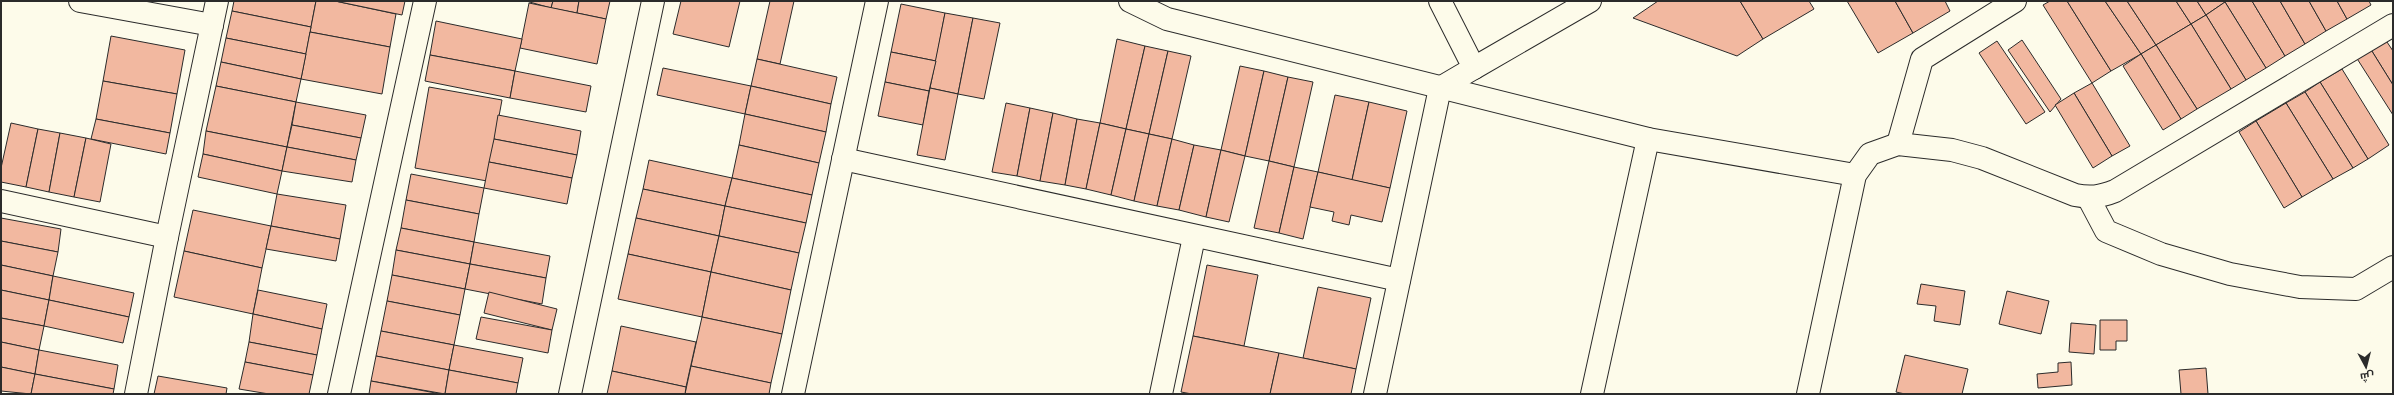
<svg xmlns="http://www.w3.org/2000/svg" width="2394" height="395" viewBox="0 0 2394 395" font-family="'Titillium Web',Cairo,sans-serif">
<rect width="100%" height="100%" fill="#fdfbea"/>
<g fill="#f2b8a0" stroke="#2b2b2b">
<path d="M234 1H316L311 27 232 11Z"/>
<path d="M316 1H335L396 14 390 47 310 32Z"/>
<path d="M335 1H405L402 15Z"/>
<path d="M526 1H553L551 8Z"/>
<path d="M553 1H579L577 13 551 8Z"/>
<path d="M579 1H610L606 19 577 13Z"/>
<path d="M681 1H740L729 47 673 34Z"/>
<path d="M770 1H794L780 64 757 59Z"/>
<path d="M1658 1H1740L1763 39 1737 56 1633 18Z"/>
<path d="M1740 1H1809L1814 9 1763 39Z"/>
<path d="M1847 1H1895L1913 33 1878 53Z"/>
<path d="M1895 1H1945L1950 11 1913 33Z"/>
<path d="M2050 1H2067L2111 71 2092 83 2043 5Z"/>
<path d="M2067 1H2105L2141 54 2111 71Z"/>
<path d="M2105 1H2127L2156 45 2141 54Z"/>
<path d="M2127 1H2176L2191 24 2156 45Z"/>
<path d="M2176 1H2197L2206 15 2191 24Z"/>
<path d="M2197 1H2225V2L2206 15Z"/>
<path d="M2227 1H2252L2285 56 2266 68 2225 2Z"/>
<path d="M2252 1H2280L2305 44 2285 56Z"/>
<path d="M2280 1H2309L2326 31 2305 44Z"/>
<path d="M2309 1H2337L2347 19 2326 31Z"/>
<path d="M2337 1H2369L2371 5 2347 19Z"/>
<path d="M2225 2 2266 68 2246 80 2206 15Z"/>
<path d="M529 3 606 19 597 64 520 48Z"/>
<path d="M901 4 945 13 936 61 891 52Z"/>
<path d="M232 11 311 27 306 54 226 38Z"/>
<path d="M945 13 973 18 958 94 930 88Z"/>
<path d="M2206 15 2246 80 2231 89 2191 24Z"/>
<path d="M973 18 1000 23 984 99 958 94Z"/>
<path d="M436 21 522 39 515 71 430 55Z"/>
<path d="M2191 24 2231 89 2197 109 2156 45Z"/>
<path d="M310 32 390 47 382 94 301 79Z"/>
<path d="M111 36 185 50 177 94 103 81Z"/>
<path d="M226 38 306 54 301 79 221 62Z"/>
<path d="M1117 39 1145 46 1126 129 1100 123Z"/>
<path d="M2385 39 2393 51V85L2370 48Z"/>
<path d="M2022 40 2061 99 2050 112 2008 50Z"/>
<path d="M1997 41 2045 112 2026 124 1979 53Z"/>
<path d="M2156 45 2197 109 2181 119 2141 54Z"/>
<path d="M1145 46 1168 51 1149 134 1126 129Z"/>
<path d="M2370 48 2393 85V115L2356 57Z"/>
<path d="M1168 51 1191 56 1172 139 1149 134Z"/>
<path d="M891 52 936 61 929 91 885 82Z"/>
<path d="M2141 54 2181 119 2163 130 2123 66Z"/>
<path d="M430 55 515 71 510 98 425 81Z"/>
<path d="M757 59 837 77 831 104 751 86Z"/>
<path d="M221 62 301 79 296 102 216 86Z"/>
<path d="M1240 66 1264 71 1245 156 1221 150Z"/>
<path d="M663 68 751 86 745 114 657 95Z"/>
<path d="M2342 69 2389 145 2368 159 2320 82Z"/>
<path d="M515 71 591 86 586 112 510 98Z"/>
<path d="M1264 71 1288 77 1269 161 1245 156Z"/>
<path d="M1288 77 1313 82 1294 167 1269 161Z"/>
<path d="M103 81 177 94 170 133 96 119Z"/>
<path d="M885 82 929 91 923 125 878 116Z"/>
<path d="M2320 82 2368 159 2353 168 2305 92Z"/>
<path d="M2092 83 2130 146 2112 156 2074 93Z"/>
<path d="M216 86 296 102 287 147 206 131Z"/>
<path d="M751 86 831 104 826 132 745 114Z"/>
<path d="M429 87 502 100 487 181 415 168Z"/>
<path d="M930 88 958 94 945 160 917 155Z"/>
<path d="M2305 92 2353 168 2333 179 2286 103Z"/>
<path d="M2074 93 2112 156 2093 168 2055 105Z"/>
<path d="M1335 95 1369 102 1352 180 1318 172Z"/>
<path d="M296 102 366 115 361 138 292 125Z"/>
<path d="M1369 102 1407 111 1390 188 1352 180Z"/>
<path d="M1006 103 1030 108 1017 176 992 172Z"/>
<path d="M2286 103 2333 179 2302 197 2256 121Z"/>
<path d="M1030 108 1053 113 1040 181 1017 176Z"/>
<path d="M1053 113 1077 119 1065 185 1040 181Z"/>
<path d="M745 114 826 132 819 163 739 145Z"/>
<path d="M498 115 581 131 577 155 494 139Z"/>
<path d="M96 119 170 133 166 154 91 139Z"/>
<path d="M1077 119 1100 123 1086 189 1065 185Z"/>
<path d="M2256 121 2302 197 2284 208 2239 132Z"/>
<path d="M11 123 38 129 26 187 1 182V168Z"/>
<path d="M1100 123 1126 129 1111 195 1086 189Z"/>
<path d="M292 125 361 138 356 160 287 147Z"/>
<path d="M38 129 60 133 49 192 26 187Z"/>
<path d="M1126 129 1149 134 1134 201 1111 195Z"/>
<path d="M206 131 287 147 282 171 203 154Z"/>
<path d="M60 133 86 138 74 197 49 192Z"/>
<path d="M1149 134 1172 139 1157 206 1134 201Z"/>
<path d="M86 138 111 144 100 202 74 197Z"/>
<path d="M494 139 577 155 572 178 489 162Z"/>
<path d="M1172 139 1194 145 1179 210 1157 206Z"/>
<path d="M739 145 819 163 812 195 732 178Z"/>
<path d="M1194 145 1221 150 1206 217 1179 210Z"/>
<path d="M287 147 356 160 352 182 282 171Z"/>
<path d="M1221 150 1245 156 1229 222 1206 217Z"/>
<path d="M203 154 282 171 277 194 198 177Z"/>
<path d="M649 160 732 178 725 206 643 189Z"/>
<path d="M1269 161 1294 167 1279 233 1254 228Z"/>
<path d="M489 162 572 178 567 204 484 188Z"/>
<path d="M1294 167 1318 172 1303 239 1279 233Z"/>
<path d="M1318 172 1390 188 1382 222 1351 215 1349 225 1332 221 1334 212 1310 207Z"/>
<path d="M411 174 484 188 479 214 406 200Z"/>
<path d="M732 178 812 195 806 223 725 206Z"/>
<path d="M643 189 725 206 719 236 636 218Z"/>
<path d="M277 194 346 205 340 239 271 226Z"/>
<path d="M406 200 479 214 474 242 401 228Z"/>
<path d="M725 206 806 223 799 253 719 236Z"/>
<path d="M193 210 271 226 262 268 184 251Z"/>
<path d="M1 218 61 229 58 252 1 241Z"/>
<path d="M636 218 719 236 711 272 628 254Z"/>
<path d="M271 226 340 239 336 261 266 249Z"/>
<path d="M401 228 474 242 470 264 396 250Z"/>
<path d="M719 236 799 253 791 290 711 272Z"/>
<path d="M1 241 58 252 53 276 1 265Z"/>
<path d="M474 242 550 256 546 278 470 264Z"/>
<path d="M396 250 470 264 465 289 392 275Z"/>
<path d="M184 251 262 268 253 314 174 297Z"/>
<path d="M628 254 711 272 702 317 618 299Z"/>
<path d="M470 264 546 278 542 304 465 289Z"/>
<path d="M1 265 53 276 49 300 1 290Z"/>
<path d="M1207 265 1258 275 1244 346 1193 336Z"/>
<path d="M711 272 791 290 782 334 702 317Z"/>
<path d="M392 275 465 289 460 315 387 301Z"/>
<path d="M53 276 134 293 129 317 49 300Z"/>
<path d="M1921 284 1965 291 1960 325 1934 321 1936 306 1917 304Z"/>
<path d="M1318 287 1371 298 1356 369 1303 358Z"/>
<path d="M1 290 49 300 44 326 1 318Z"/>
<path d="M258 290 327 304 322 329 253 314Z"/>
<path d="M2007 291 2049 301 2041 334 1999 324Z"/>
<path d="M489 292 557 309 552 330 484 313Z"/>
<path d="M49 300 129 317 123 343 44 326Z"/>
<path d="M387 301 460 315 454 345 381 331Z"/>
<path d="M253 314 322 329 317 355 249 342Z"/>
<path d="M481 317 552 330 548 353 476 339Z"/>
<path d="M702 317 782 334 771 383 691 366Z"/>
<path d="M1 318 44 326 39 350 1 342Z"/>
<path d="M2100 320H2127V341H2116V350H2100Z"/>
<path d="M2071 323 2096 325 2094 354 2069 352Z"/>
<path d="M621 326 696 342 686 387 612 371Z"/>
<path d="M381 331 454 345 449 370 376 356Z"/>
<path d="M1193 336 1279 353 1270 394H1192L1181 392Z"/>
<path d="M1 342 39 350 35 374 1 367Z"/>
<path d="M249 342 317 355 313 375 245 362Z"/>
<path d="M454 345 523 358 518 383 449 370Z"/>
<path d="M39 350 118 365 114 389 35 374Z"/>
<path d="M1279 353 1356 369 1351 394H1270Z"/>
<path d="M1905 355 1968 369 1962 394H1905L1896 392Z"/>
<path d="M376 356 449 370 445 394 371 381Z"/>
<path d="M245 362 313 375 309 394H269L239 389Z"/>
<path d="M2071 362 2072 385 2038 388 2037 374 2058 372V363Z"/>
<path d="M691 366 771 383 769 394H685Z"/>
<path d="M1 367 35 374 31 394 1 391Z"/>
<path d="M2206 368 2208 394H2181L2179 370Z"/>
<path d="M449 370 518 383 516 394H445Z"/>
<path d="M612 371 686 387 685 394H607Z"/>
<path d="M35 374 114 389 113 394H31Z"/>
<path d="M158 376 227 388 226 394H154Z"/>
<path d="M371 381 441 394H369Z"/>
</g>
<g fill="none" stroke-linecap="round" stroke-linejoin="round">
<defs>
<g id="street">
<path d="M80 1 212 25"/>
<path d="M1130 1 1167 19 1648 139 1855 175"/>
<path d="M1474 68 1590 1"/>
<path d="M1898 144 1922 59 2015 1"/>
<path d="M843 159 1399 280"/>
<path d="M2088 197 2106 231 2161 254 2230 274 2300 287 2356 289 2393 267"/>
<path d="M1 201 167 237"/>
<path d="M136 394 167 237 217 1"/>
<path d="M339 394 425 1"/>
<path d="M570 394 653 1"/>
<path d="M793 394 877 1"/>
<path d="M1161 394 1194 237"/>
<path d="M1375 394 1440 88 1474 68 1440 1"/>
<path d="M1592 394 1648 139"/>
<path d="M1808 394 1855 175 1870 154 1898 144 1952 150 1982 158 2075 195C2090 198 2100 197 2115 191L2393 25"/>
</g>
</defs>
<use href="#street" stroke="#2b2b2b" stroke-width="24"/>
<use href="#street" stroke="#fdfbea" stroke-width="22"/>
</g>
<rect width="2394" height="395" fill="none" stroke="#2b2b2b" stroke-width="4"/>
<g transform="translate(2366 367) rotate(173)" stroke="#fdfbea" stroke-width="3" paint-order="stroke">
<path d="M0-3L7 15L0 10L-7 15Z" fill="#2b2b2b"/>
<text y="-6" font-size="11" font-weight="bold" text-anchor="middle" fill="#2b2b2b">ش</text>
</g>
</svg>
